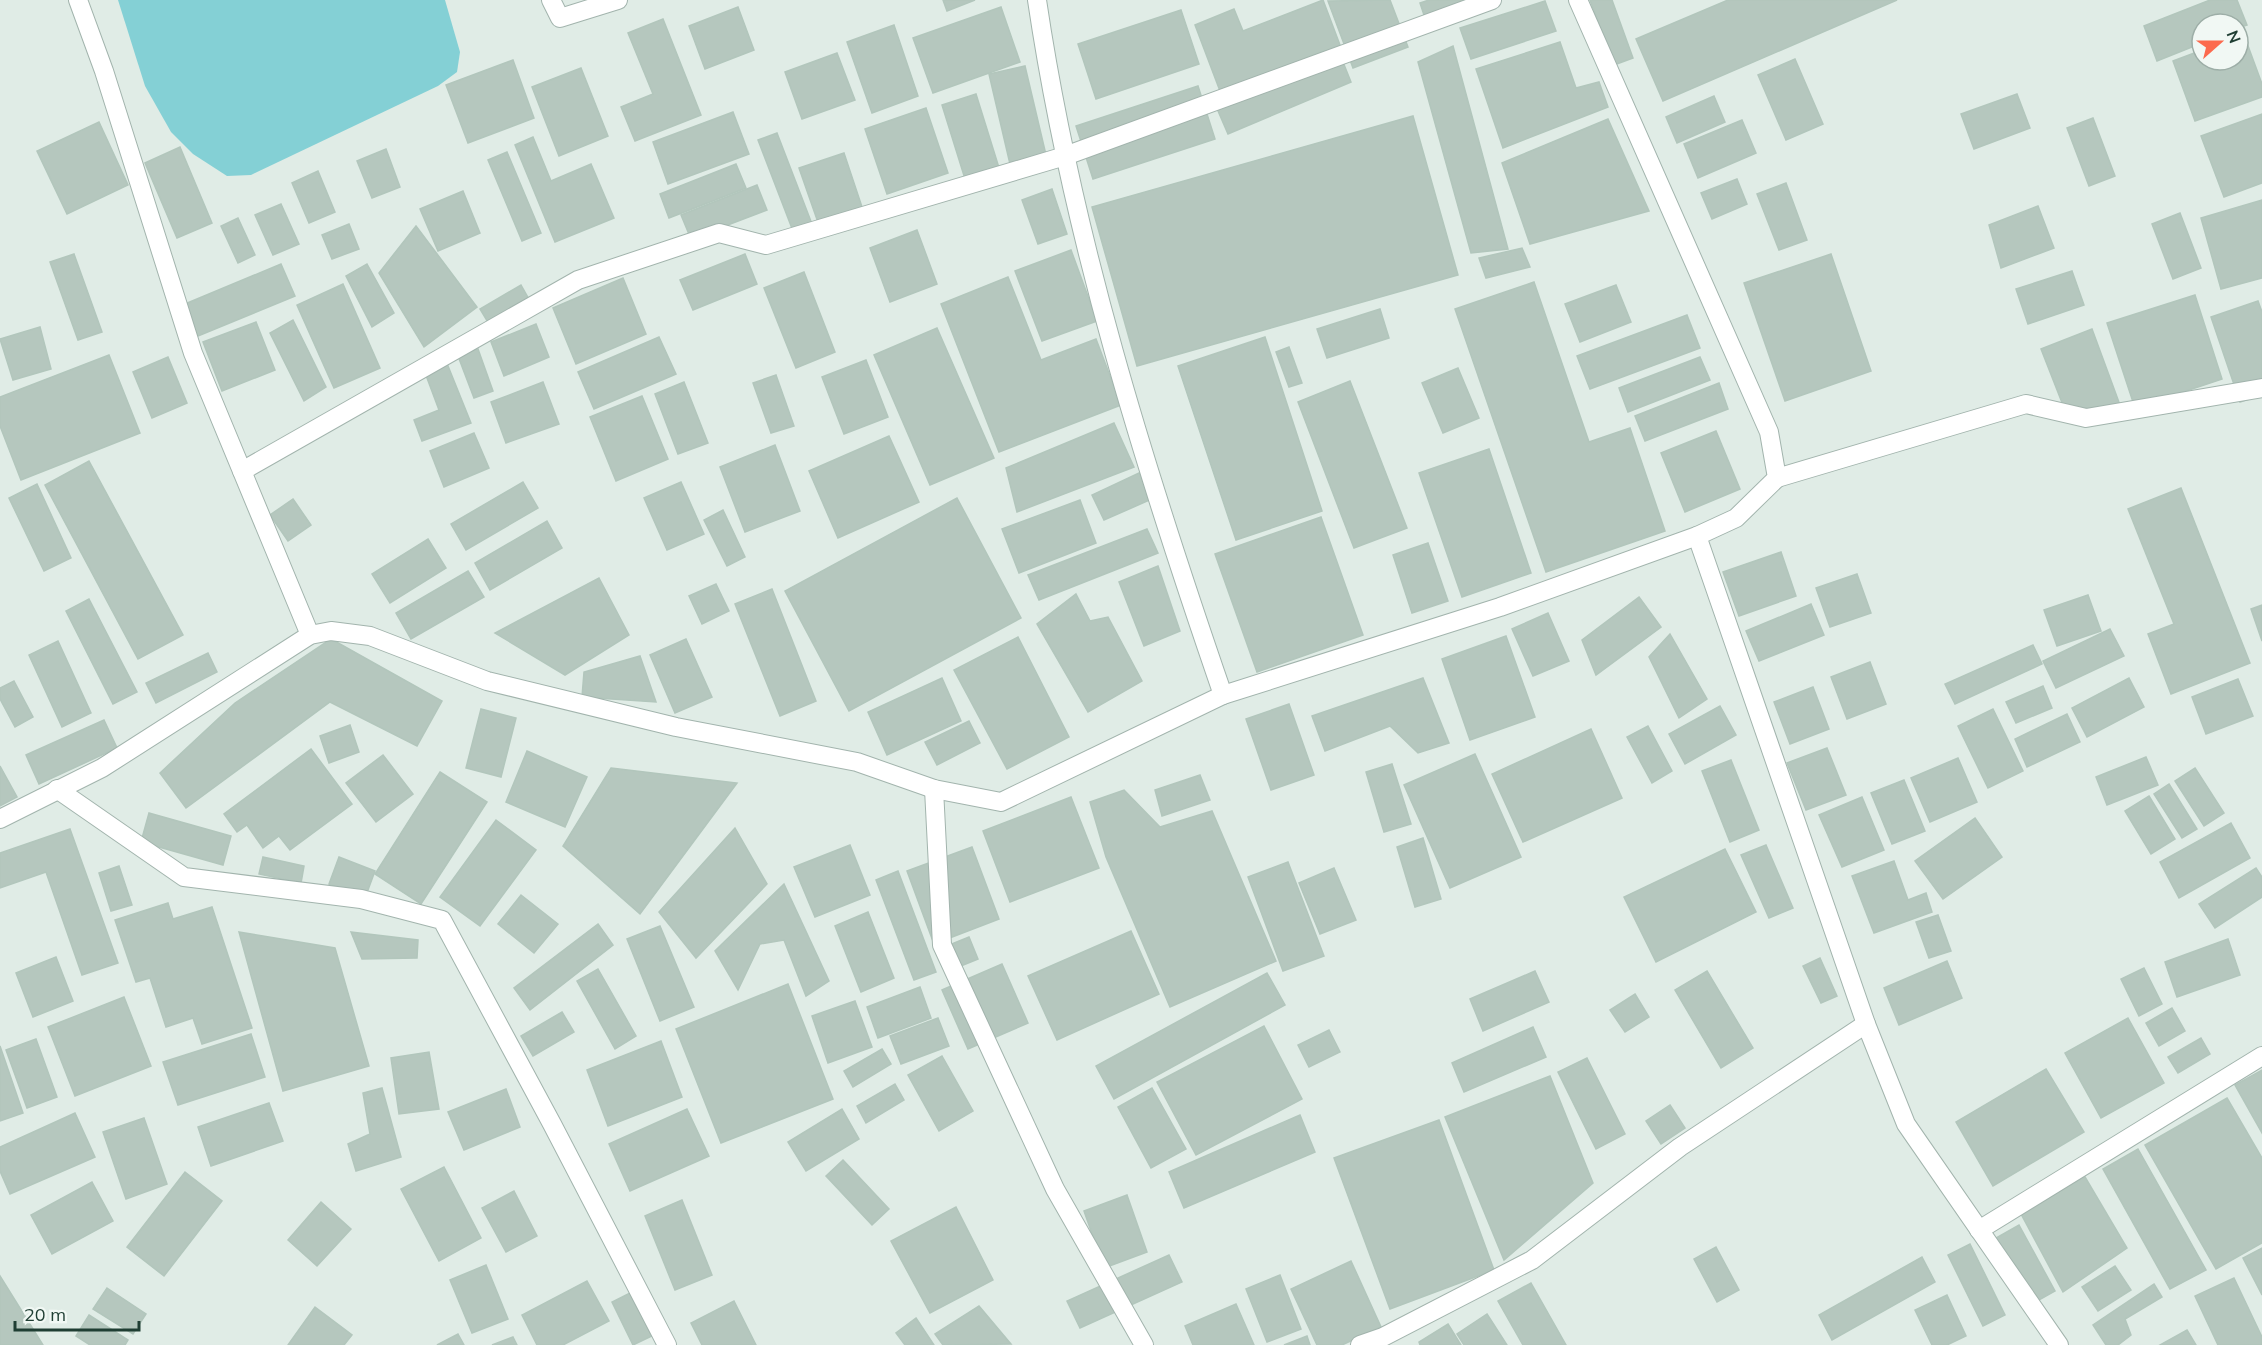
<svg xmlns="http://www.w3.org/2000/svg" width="2262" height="1345" viewBox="0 0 2262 1345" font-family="Mulish,sans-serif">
<rect width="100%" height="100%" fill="#e0ece6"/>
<path fill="#84d0d5" d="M118 0H445L460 52 457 72 438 86 251 175 227 176 193 154 171 132 145 86Z"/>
<g fill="#b5c7be" stroke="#b2c6bc" stroke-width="1.5">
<path d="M943 0H975L947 11Z"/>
<path d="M1323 0 1340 45 1220 91 1195 25 1234 9 1243 31Z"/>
<path d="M1390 0 1408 47 1353 68 1328 1Z"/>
<path d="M1429 0H1464L1470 15 1429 30 1420 3Z"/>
<path d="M1590 0H1612L1633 58 1614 65Z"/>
<path d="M1728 0H1897L1663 101 1636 39Z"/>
<path d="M2210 0H2237L2247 25 2238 28V24H2202V43L2157 61 2144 26Z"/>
<path d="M1545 1 1556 31 1471 59 1460 28Z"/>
<path d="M738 7 754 50 705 69 689 26Z"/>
<path d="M1001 7 1020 62 933 93 913 38Z"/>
<path d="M1181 10 1199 64 1096 99 1078 44Z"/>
<path d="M663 19 701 115 635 141 621 107 653 94 628 33Z"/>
<path d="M894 25 918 96 872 113 847 42Z"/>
<path d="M2244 35 2262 84V97L2195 121 2173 61 2202 50V60H2238V37Z"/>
<path d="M1560 42 1576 88 1599 82 1608 107 1503 148 1476 69Z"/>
<path d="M1453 46 1508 249 1471 253 1418 62Z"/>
<path d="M1339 52 1351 82 1228 134 1215 104Z"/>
<path d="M837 53 855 100 802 119 785 72Z"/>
<path d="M1795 59 1823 124 1786 140 1758 75Z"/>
<path d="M513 60 534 118 468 143 446 85Z"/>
<path d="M1025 66 1046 155 1010 164 989 74Z"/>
<path d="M581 68 608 136 559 156 532 87Z"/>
<path d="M1198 86 1215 139 1093 179 1076 126Z"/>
<path d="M976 94 1000 171 966 182 942 105Z"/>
<path d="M2017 94 2030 128 1974 149 1961 114Z"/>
<path d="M1714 96 1725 122 1677 143 1666 117Z"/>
<path d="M926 108 948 173 887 194 865 129Z"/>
<path d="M733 112 749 154 668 184 653 142Z"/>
<path d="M2262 114V183L2224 197 2201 136Z"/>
<path d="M1413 116 1458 275 1137 366 1092 207Z"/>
<path d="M2093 118 2115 176 2089 186 2067 128Z"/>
<path d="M1608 119 1649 211 1530 244 1502 163Z"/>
<path d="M1742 120 1756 153 1698 178 1684 144Z"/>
<path d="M99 122 128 185 67 214 37 151Z"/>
<path d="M777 133 812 224 793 231 758 140Z"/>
<path d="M533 137 551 181 591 164 614 218 555 242 515 145Z"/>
<path d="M180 147 212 223 177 238 145 163Z"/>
<path d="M386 149 400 187 372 198 357 161Z"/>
<path d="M507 152 541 233 522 241 488 160Z"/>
<path d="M844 153 864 213 820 228 799 168Z"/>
<path d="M736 164 746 188 669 218 660 194Z"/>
<path d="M318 171 335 212 309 223 292 183Z"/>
<path d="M1737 179 1747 204 1712 219 1701 193Z"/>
<path d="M1786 183 1807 240 1779 250 1757 194Z"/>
<path d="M757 185 767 210 691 239 681 215Z"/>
<path d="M1052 189 1067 234 1038 244 1022 200Z"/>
<path d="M463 191 480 233 438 251 420 209Z"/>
<path d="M2262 200V278L2221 289 2201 218Z"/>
<path d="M281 204 299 244 273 255 255 215Z"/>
<path d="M2038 206 2054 248 2001 268 1989 225Z"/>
<path d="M2180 213 2201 268 2173 279 2152 224Z"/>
<path d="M238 218 255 255 238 263 221 226Z"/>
<path d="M349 224 359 249 332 259 322 235Z"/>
<path d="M416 226 477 307 424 347 379 273Z"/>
<path d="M917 230 937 284 890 302 870 248Z"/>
<path d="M1522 248 1530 267 1486 278 1479 258Z"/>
<path d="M1071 250 1097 321 1042 341 1015 271Z"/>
<path d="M74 254 102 332 78 340 50 262Z"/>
<path d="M745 254 757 284 693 310 680 280Z"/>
<path d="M1831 254 1871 371 1785 401 1744 283Z"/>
<path d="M281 264 295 296 198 336 185 304Z"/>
<path d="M367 264 394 313 372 327 346 276Z"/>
<path d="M2072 271 2084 305 2028 324 2016 289Z"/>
<path d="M804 272 835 352 796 368 764 288Z"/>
<path d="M1008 277 1041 360 1096 339 1121 405 999 452 941 304Z"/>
<path d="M623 278 646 334 576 364 553 308Z"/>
<path d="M1534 282 1589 442 1630 428 1665 531 1546 572 1455 309Z"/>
<path d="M343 284 380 368 334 388 297 305Z"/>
<path d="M521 285 530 301 489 324 480 309Z"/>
<path d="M1616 285 1631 322 1580 342 1565 304Z"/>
<path d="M2195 295 2222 379 2135 408 2107 323Z"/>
<path d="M2258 301 2262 312V395L2240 402 2211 317Z"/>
<path d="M1380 309 1389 338 1327 358 1317 329Z"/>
<path d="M1687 315 1700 348 1590 389 1577 356Z"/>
<path d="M293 320 326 387 304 401 270 333Z"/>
<path d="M256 322 275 370 222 391 203 342Z"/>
<path d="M536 324 549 357 504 376 491 342Z"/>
<path d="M40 327 51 369 13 380 0 339Z"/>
<path d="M937 328 994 458 930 485 874 355Z"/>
<path d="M2092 329 2120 405 2070 423 2041 349Z"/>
<path d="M659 337 676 374 594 409 578 372Z"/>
<path d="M1265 337 1322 511 1236 540 1178 366Z"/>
<path d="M1289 347 1302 383 1289 387 1276 352Z"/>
<path d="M478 349 493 391 474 398 458 356Z"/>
<path d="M109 355 140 433 21 480 0 426V397Z"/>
<path d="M168 357 187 403 152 418 133 372Z"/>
<path d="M1700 357 1710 380 1628 412 1619 388Z"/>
<path d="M866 360 888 417 844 434 822 377Z"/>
<path d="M446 361 471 423 422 441 414 420 439 410 424 370Z"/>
<path d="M1458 368 1479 418 1443 433 1422 383Z"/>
<path d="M776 375 794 426 771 433 753 383Z"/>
<path d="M1350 381 1407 528 1354 548 1298 402Z"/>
<path d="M543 382 559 424 506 443 491 402Z"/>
<path d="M684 382 708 443 678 454 655 394Z"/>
<path d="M1719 383 1728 409 1645 441 1635 416Z"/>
<path d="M642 396 668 459 616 481 590 417Z"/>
<path d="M1114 423 1134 467 1017 512 1006 468Z"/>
<path d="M1716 431 1740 489 1685 512 1661 453Z"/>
<path d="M474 433 489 468 444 487 430 451Z"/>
<path d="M889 436 919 502 838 538 809 471Z"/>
<path d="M775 445 800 511 745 532 720 467Z"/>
<path d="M1489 449 1531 573 1462 597 1419 473Z"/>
<path d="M89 461 183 635 138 659 45 485Z"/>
<path d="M1139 473 1152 499 1104 520 1092 495Z"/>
<path d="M523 482 538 508 466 550 451 524Z"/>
<path d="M681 482 704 534 667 550 644 498Z"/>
<path d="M37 484 71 558 44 571 9 498Z"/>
<path d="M2181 488 2250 663 2171 694 2148 634 2174 624 2128 509Z"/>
<path d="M957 498 1021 618 849 711 785 591Z"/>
<path d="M293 499 311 525 288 541 270 515Z"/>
<path d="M1080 500 1096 543 1019 573 1002 529Z"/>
<path d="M723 510 745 557 727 566 704 520Z"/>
<path d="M1321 517 1363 635 1257 672 1215 554Z"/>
<path d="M547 521 562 548 490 590 475 563Z"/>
<path d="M1147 529 1158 553 1039 600 1028 575Z"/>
<path d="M428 539 446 568 390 603 372 574Z"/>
<path d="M1428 543 1448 601 1412 613 1393 555Z"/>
<path d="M1781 552 1796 596 1739 616 1723 572Z"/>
<path d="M1158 566 1180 631 1144 646 1119 582Z"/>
<path d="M468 571 484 597 411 639 396 613Z"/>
<path d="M1857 574 1871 613 1830 627 1816 588Z"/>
<path d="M599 578 629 635 565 675 495 633Z"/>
<path d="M716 584 729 611 702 624 689 596Z"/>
<path d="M772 589 816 701 780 716 735 604Z"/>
<path d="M1076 594 1090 621 1108 617 1142 681 1088 712 1037 624Z"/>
<path d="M2088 595 2101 631 2057 646 2044 610Z"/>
<path d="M1639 597 1661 627 1596 675 1582 640Z"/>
<path d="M89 599 137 692 113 704 66 611Z"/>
<path d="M1811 604 1824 635 1759 661 1746 631Z"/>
<path d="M2262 605V641L2251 609Z"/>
<path d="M1548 613 1569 661 1533 676 1512 629Z"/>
<path d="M2110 629 2124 656 2056 688 2043 661Z"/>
<path d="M1670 634 1707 699 1679 718 1649 657Z"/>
<path d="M1506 636 1535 717 1470 740 1442 659Z"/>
<path d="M1018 637 1069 737 1007 769 954 670Z"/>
<path d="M331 639 442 701 417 746 330 702 186 808 160 773 235 703Z"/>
<path d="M686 639 712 697 675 713 650 655Z"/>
<path d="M58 641 91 713 62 727 29 655Z"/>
<path d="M2033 645 2042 664 1955 704 1945 684Z"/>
<path d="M208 653 217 672 156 703 146 683Z"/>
<path d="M640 656 656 702 582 697 584 672Z"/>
<path d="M1870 662 1886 704 1847 719 1831 677Z"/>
<path d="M942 678 961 721 887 755 868 712Z"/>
<path d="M1423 678 1449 743 1418 753 1390 726 1325 751 1312 716Z"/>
<path d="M2129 678 2144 707 2087 737 2072 708Z"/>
<path d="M2238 679 2253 716 2206 734 2192 697Z"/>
<path d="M14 681 33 717 15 727 0 699V688Z"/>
<path d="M2043 686 2052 708 2016 723 2006 702Z"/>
<path d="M1813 687 1829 729 1790 744 1774 702Z"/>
<path d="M1289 704 1314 775 1271 790 1246 719Z"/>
<path d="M1720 706 1736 735 1685 764 1669 734Z"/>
<path d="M481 709 516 718 501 777 466 768Z"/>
<path d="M1993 709 2023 771 1988 788 1958 726Z"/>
<path d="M2067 714 2080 742 2027 767 2015 739Z"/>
<path d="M104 720 117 748 39 784 26 755Z"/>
<path d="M969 721 980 743 937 765 925 742Z"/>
<path d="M350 725 359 752 329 763 320 736Z"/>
<path d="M1648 726 1672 771 1652 783 1627 737Z"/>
<path d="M1591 729 1622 798 1523 842 1492 774Z"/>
<path d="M1827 748 1846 795 1806 810 1787 763Z"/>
<path d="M311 749 352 804 290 850 279 836 263 848 247 825 237 832 224 814Z"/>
<path d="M527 751 587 777 565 827 506 802Z"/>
<path d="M1475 754 1521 857 1450 888 1404 785Z"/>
<path d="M383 755 413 794 376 822 346 783Z"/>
<path d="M2146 757 2158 785 2107 805 2096 777Z"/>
<path d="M1958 758 1977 802 1930 822 1911 778Z"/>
<path d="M1731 760 1759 830 1730 842 1702 771Z"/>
<path d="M1392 764 1411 824 1384 832 1366 772Z"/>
<path d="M0 766 17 797 0 806Z"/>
<path d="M611 768 737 783 640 914 563 846Z"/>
<path d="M2195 768 2224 813 2204 826 2175 781Z"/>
<path d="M440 772 487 802 421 904 375 874Z"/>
<path d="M1200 775 1210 800 1162 816 1155 790Z"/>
<path d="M1904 780 1925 831 1892 844 1871 793Z"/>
<path d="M2169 784 2197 829 2182 838 2154 794Z"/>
<path d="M1124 790 1160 827 1212 811 1276 961 1170 1007 1106 857 1090 802Z"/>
<path d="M2149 796 2175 839 2151 854 2125 811Z"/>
<path d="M1071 797 1099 868 1010 902 983 831Z"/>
<path d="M1862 797 1884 850 1842 867 1819 815Z"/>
<path d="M149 813 231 836 223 865 141 842Z"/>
<path d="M1975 818 2002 857 1943 899 1915 861Z"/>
<path d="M496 820 536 850 480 926 440 897Z"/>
<path d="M2231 823 2250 858 2179 898 2160 862Z"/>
<path d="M735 828 767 884 696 958 659 912Z"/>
<path d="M70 829 118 963 82 975 46 872 0 888V853Z"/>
<path d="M1423 838 1441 899 1415 907 1397 847Z"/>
<path d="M850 845 870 895 815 917 794 867Z"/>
<path d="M1766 845 1793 908 1769 918 1741 855Z"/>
<path d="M972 847 999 919 934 944 907 871Z"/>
<path d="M1725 849 1756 912 1656 962 1624 897Z"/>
<path d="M263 857 304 866 301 883 259 874Z"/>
<path d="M339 857 375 871 365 898 329 884Z"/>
<path d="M1894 861 1908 900 1926 893 1932 912 1874 933 1852 876Z"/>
<path d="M1288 862 1324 956 1283 971 1248 877Z"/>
<path d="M119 866 132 905 111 911 99 873Z"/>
<path d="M1334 868 1356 920 1320 934 1299 883Z"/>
<path d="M2256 868 2262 877V897L2215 928 2199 904Z"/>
<path d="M898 871 936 972 914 980 876 880Z"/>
<path d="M784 884 829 981 806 996 784 940 760 944 738 990 715 951Z"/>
<path d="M521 895 558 924 534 953 498 924Z"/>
<path d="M168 903 173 919 212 907 252 1028 202 1044 193 1018 166 1027 150 978 136 982 115 920Z"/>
<path d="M868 912 894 978 861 992 835 926Z"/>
<path d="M1938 915 1951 951 1929 958 1916 922Z"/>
<path d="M598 924 613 945 530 1010 514 988Z"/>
<path d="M660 926 694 1007 660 1021 627 939Z"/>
<path d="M1131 931 1159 994 1057 1040 1028 976Z"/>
<path d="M239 932 335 948 369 1066 283 1091Z"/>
<path d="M351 932 418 940 417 958 362 959Z"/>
<path d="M969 937 978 959 946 972 937 950Z"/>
<path d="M2228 939 2240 975 2177 997 2165 962Z"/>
<path d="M56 957 73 1001 33 1017 16 973Z"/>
<path d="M1820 958 1837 996 1821 1003 1803 966Z"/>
<path d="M1947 961 1962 998 1899 1025 1884 988Z"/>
<path d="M1002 964 1028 1023 968 1049 942 990Z"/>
<path d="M2144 968 2162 1004 2139 1016 2121 979Z"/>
<path d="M598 969 636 1036 615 1049 577 981Z"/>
<path d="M1535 971 1549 1002 1483 1031 1470 999Z"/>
<path d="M1707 971 1753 1048 1721 1068 1675 990Z"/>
<path d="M1267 973 1285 1005 1114 1099 1096 1066Z"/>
<path d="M788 984 833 1099 721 1143 676 1029Z"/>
<path d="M920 987 931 1018 878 1038 867 1007Z"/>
<path d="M1635 994 1649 1017 1625 1032 1610 1010Z"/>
<path d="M124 997 151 1066 75 1096 48 1027Z"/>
<path d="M855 1001 872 1047 828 1063 812 1016Z"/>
<path d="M2172 1008 2185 1031 2159 1046 2146 1023Z"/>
<path d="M562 1012 574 1032 533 1056 521 1036Z"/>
<path d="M938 1018 949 1046 901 1064 890 1036Z"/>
<path d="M2128 1018 2164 1083 2101 1118 2065 1053Z"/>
<path d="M1264 1026 1302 1099 1196 1155 1157 1082Z"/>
<path d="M1533 1027 1546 1057 1464 1092 1452 1063Z"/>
<path d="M1329 1030 1340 1052 1309 1067 1298 1045Z"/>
<path d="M251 1034 265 1077 178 1105 163 1062Z"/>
<path d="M2201 1038 2210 1054 2178 1073 2168 1057Z"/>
<path d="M36 1039 57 1097 27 1108 6 1050Z"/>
<path d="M661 1041 682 1097 608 1126 587 1070Z"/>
<path d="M0 1046 23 1113 0 1121Z"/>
<path d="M882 1049 891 1064 853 1087 844 1071Z"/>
<path d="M429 1052 439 1109 399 1114 391 1058Z"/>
<path d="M942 1056 973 1111 939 1131 908 1075Z"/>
<path d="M1587 1058 1625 1134 1596 1149 1558 1072Z"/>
<path d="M2046 1069 2084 1132 1993 1186 1956 1122Z"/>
<path d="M2262 1070V1133L2235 1085Z"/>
<path d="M1550 1076 1593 1183 1504 1260 1445 1117Z"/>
<path d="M895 1084 904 1100 866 1123 857 1106Z"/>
<path d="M382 1088 401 1157 356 1171 348 1144 370 1134 363 1093Z"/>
<path d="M1152 1088 1186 1149 1151 1168 1118 1107Z"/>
<path d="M506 1089 520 1127 464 1150 448 1112Z"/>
<path d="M2227 1098 2262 1158V1243L2216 1269 2145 1145Z"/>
<path d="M269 1103 283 1141 211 1166 198 1127Z"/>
<path d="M1670 1105 1685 1128 1661 1144 1646 1121Z"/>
<path d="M687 1109 709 1156 630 1191 609 1144Z"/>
<path d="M842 1109 859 1139 806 1171 788 1142Z"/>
<path d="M75 1113 95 1157 10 1194 0 1171V1147Z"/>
<path d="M1300 1115 1315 1152 1184 1208 1169 1172Z"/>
<path d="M144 1118 167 1184 126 1199 103 1132Z"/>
<path d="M1439 1120 1494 1270 1390 1309 1334 1158Z"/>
<path d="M2138 1149 2206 1270 2170 1289 2103 1169Z"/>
<path d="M843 1160 889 1209 872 1225 826 1176Z"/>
<path d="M444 1167 481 1238 439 1261 401 1189Z"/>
<path d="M185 1172 222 1201 164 1276 127 1247Z"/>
<path d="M2085 1177 2127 1248 2063 1292 2020 1212Z"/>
<path d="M92 1182 113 1221 52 1254 31 1215Z"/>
<path d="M514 1191 537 1236 506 1252 482 1208Z"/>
<path d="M1127 1195 1147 1252 1104 1268 1084 1211Z"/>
<path d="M682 1200 712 1275 675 1290 645 1216Z"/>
<path d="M321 1202 351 1229 317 1266 288 1240Z"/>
<path d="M956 1207 993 1280 930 1313 891 1241Z"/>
<path d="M2019 1225 2055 1291 2032 1304 1996 1238Z"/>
<path d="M1970 1244 2005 1315 1983 1326 1948 1255Z"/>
<path d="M1716 1247 1739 1290 1717 1302 1694 1259Z"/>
<path d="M2262 1248V1295L2243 1258Z"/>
<path d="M1169 1255 1182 1282 1080 1328 1067 1301Z"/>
<path d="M1922 1257 1935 1282 1832 1340 1819 1315Z"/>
<path d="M1351 1261 1381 1327 1342 1345H1317L1291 1289Z"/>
<path d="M486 1265 508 1319 472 1333 450 1280Z"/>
<path d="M2115 1266 2131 1290 2098 1311 2082 1287Z"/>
<path d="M1280 1275 1301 1329 1267 1342 1246 1289Z"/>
<path d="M0 1276 43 1345H0Z"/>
<path d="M2234 1278 2262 1337V1345H2218L2195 1296Z"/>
<path d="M587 1281 609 1321 563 1345H537L522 1315Z"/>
<path d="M1531 1283 1566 1345H1523L1498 1301Z"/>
<path d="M2154 1284 2162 1297 2125 1319 2131 1335 2118 1345H2106L2093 1325Z"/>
<path d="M107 1288 146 1314 133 1334 93 1309Z"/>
<path d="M630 1293 652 1336 633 1345 612 1302Z"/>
<path d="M1947 1295 1966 1336 1947 1345H1932L1915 1310Z"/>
<path d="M734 1301 756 1345H702L691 1323Z"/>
<path d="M1236 1304 1254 1345H1193L1185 1326Z"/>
<path d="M979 1306 1011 1344 943 1345 935 1334Z"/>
<path d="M315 1307 352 1335 344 1345H288Z"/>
<path d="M1487 1314 1507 1345H1464L1457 1334Z"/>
<path d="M89 1315 128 1340 125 1345H90L76 1336Z"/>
<path d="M916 1318 934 1345H905L896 1333Z"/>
<path d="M1448 1324 1461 1345H1420L1419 1342Z"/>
<path d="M2187 1330 2196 1345H2160Z"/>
<path d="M458 1334 464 1345H437Z"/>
<path d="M1307 1336 1310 1345H1284Z"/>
<path d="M513 1337 517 1345H492Z"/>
</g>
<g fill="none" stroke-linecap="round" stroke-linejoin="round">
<defs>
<g id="minor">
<path d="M78 0 104 71 193 353 310 635"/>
<path d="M551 0 560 18 618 0"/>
<path d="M1037 0C1072 237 1145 469 1223 695"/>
<path d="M1578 0 1769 432 1777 478 1736 518 1697 536 1866 1024 1906 1124 2059 1345"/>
<path d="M242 471 578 280 719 233 766 245 1065 156 1492 0"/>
<path d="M1777 478 2026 404 2086 418 2262 388"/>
<path d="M57 789 184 877 361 899 442 920 552 1124 667 1345"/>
<path d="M934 789 942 945 1055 1189 1144 1345"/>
<path d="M0 819 102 768 310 635 331 631 370 636 487 681 676 727 857 762 934 789 1001 802 1223 695 1500 607 1697 536"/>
<path d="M1979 1230 2262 1056"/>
<path d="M1360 1345 1383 1337 1532 1260 1680 1147 1866 1024"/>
</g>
</defs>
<use href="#minor" stroke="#a2b4ad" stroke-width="20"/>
<use href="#minor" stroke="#fff" stroke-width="18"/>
</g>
<g transform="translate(2220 42) rotate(69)"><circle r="28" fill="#f1f8f4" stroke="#9daea7" stroke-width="1.5"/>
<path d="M0-4.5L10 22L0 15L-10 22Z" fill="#fc6a4e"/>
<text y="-9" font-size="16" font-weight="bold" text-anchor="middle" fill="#1f3e33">N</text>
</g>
<path d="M15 1321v9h124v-9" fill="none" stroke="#1f3e33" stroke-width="3"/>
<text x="24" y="1321" font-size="18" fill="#1f3e33" stroke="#f1f8f4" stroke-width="4.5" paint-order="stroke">20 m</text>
</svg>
